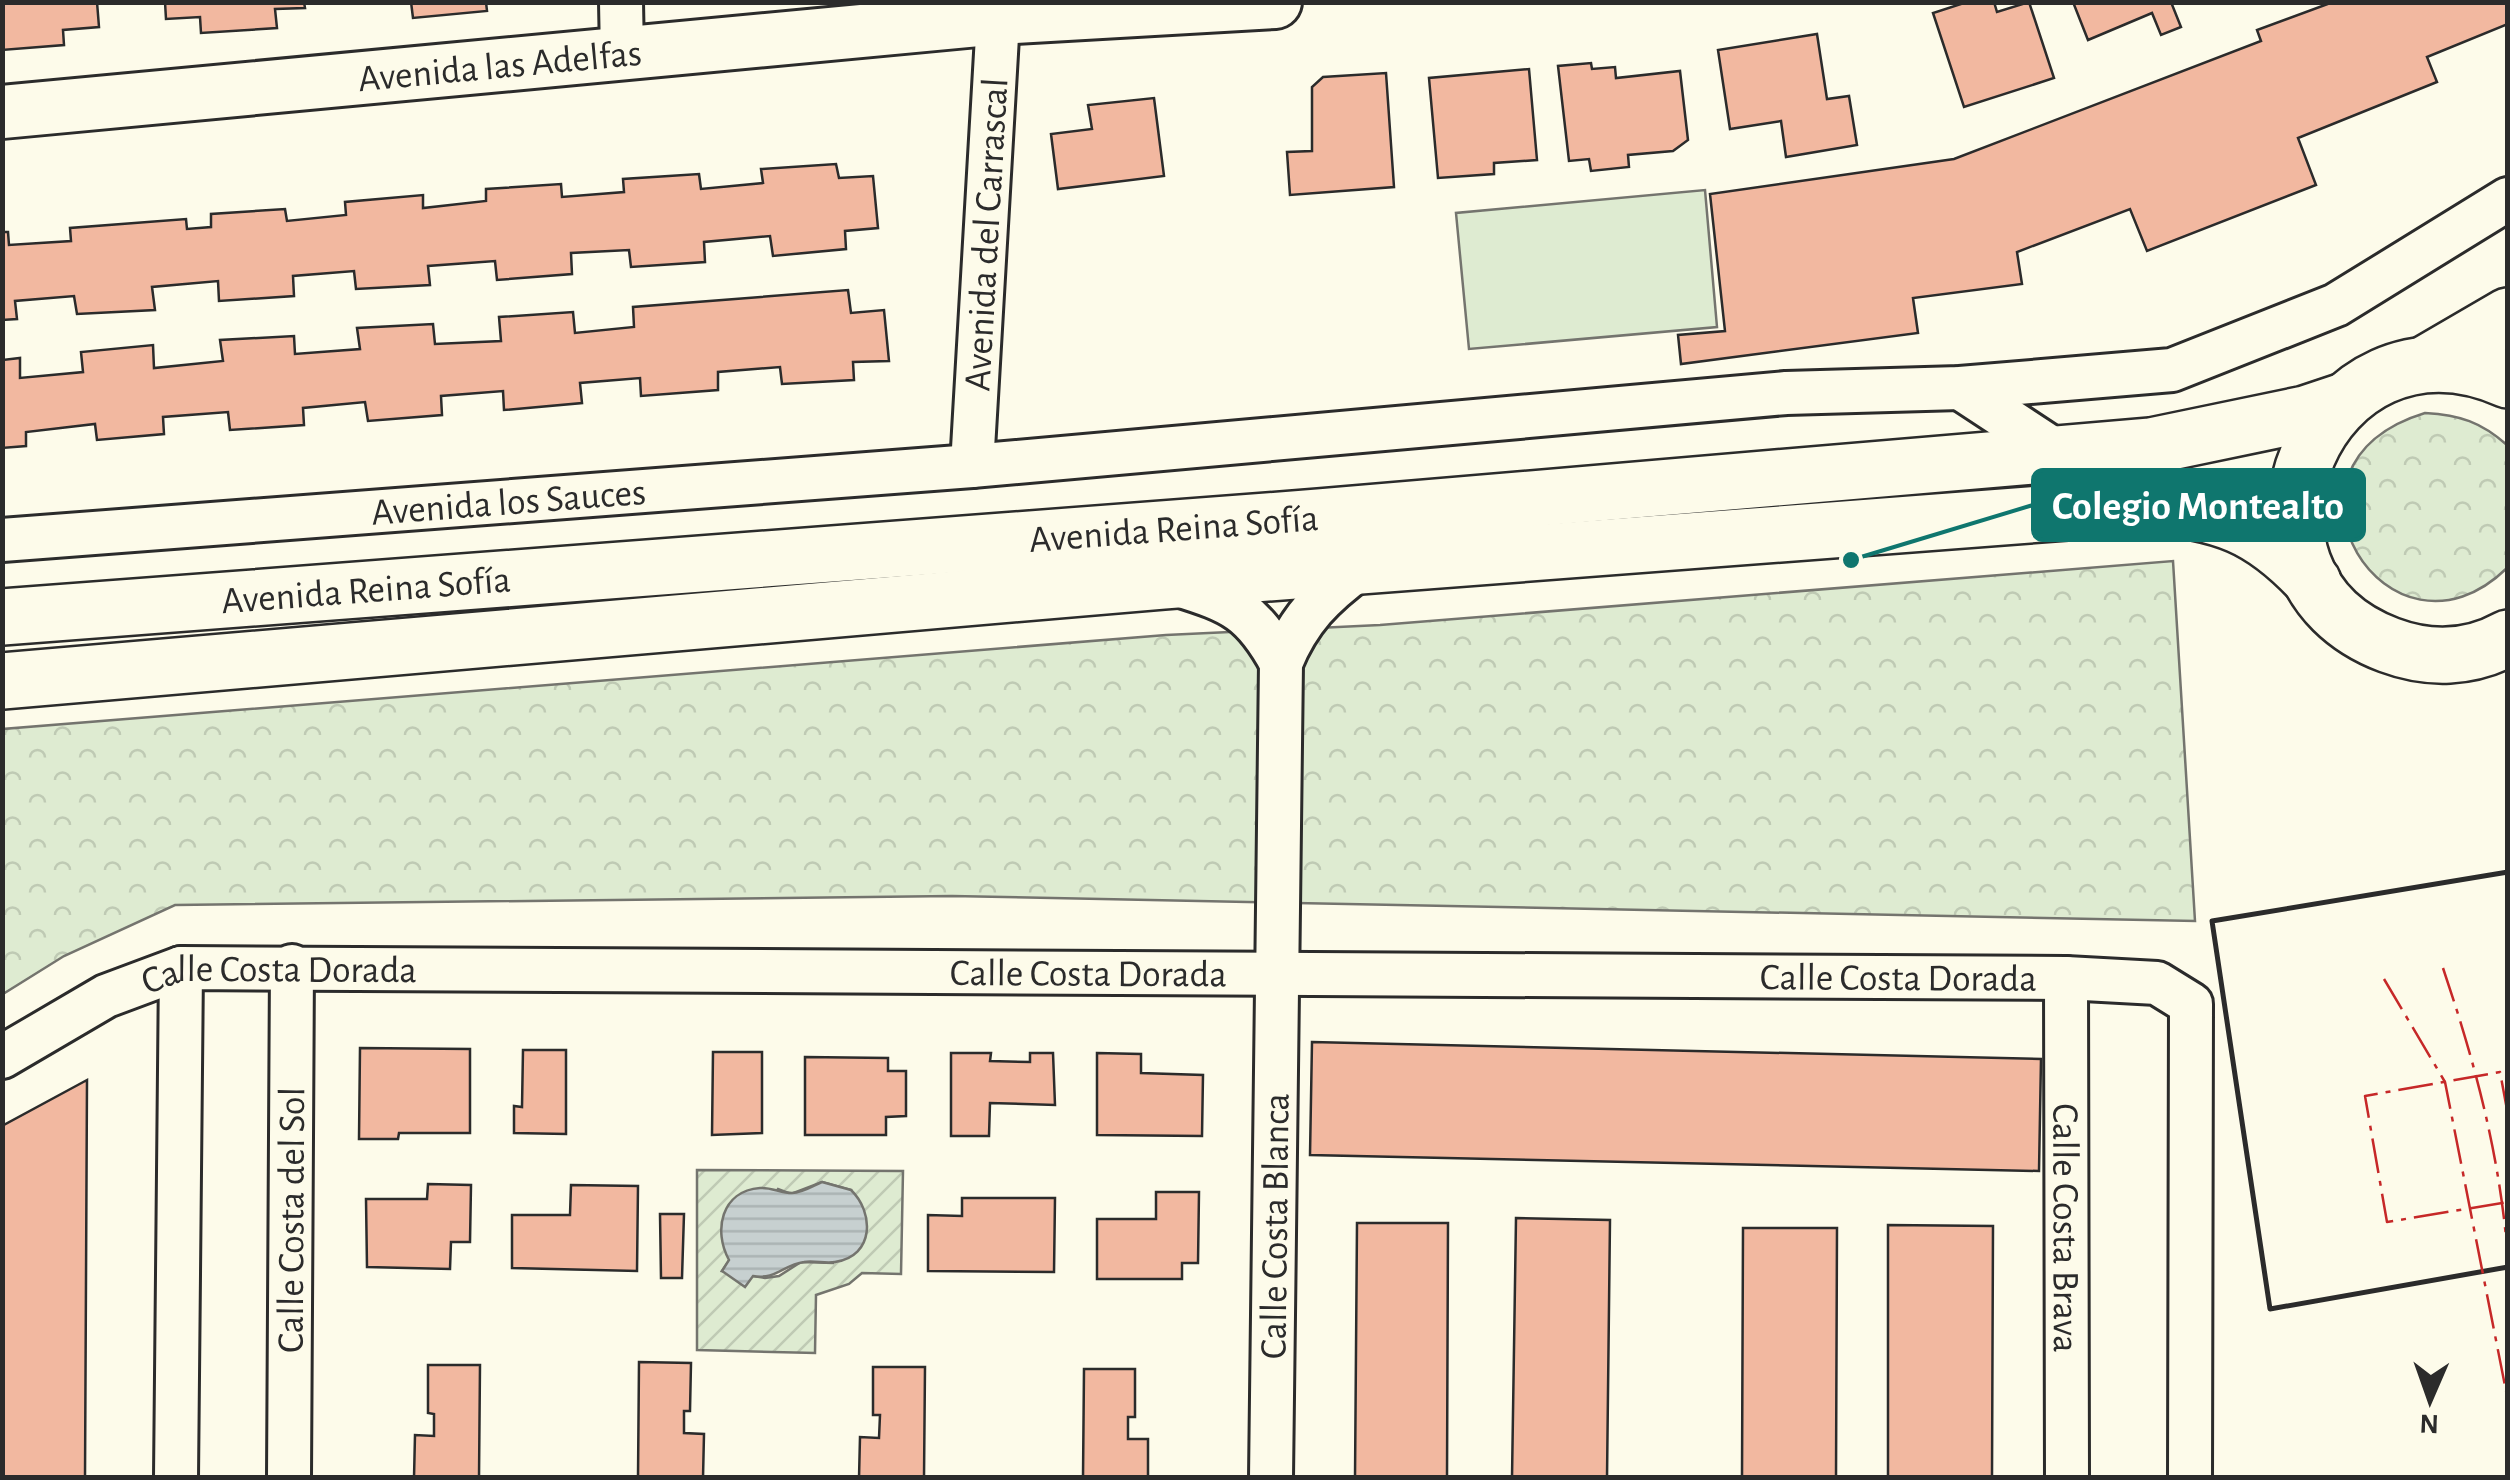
<svg xmlns="http://www.w3.org/2000/svg" width="2510" height="1480" viewBox="0 0 2510 1480" font-family="'Alegreya Sans',sans-serif">
<defs>
<pattern id="forest-crowns" width="20" height="18" patternUnits="userSpaceOnUse" patternTransform="scale(2.5)"><rect width="20" height="18" fill="#deebd1"/><path d="M2 6a3 3 0 1 1 6 0M12 15a3 3 0 1 1 6 0" fill="none" stroke="#bfcab4"/></pattern>
<pattern id="garden-furrows" width="10" height="10" patternUnits="userSpaceOnUse" patternTransform="scale(2.5)"><rect width="10" height="10" fill="#deebd1"/><path d="M-1 1l2-2M0 10L10 0M9 11l2-2" fill="none" stroke="#bfcab4"/></pattern>
<pattern id="water-rules" width="6" height="5" patternUnits="userSpaceOnUse" patternTransform="scale(2.5)"><rect width="6" height="5" fill="#c7d0d0"/><path d="M0 2.5h6" fill="none" stroke="#abb3b3"/></pattern>
</defs>
<rect width="100%" height="100%" fill="#fdfbea"/>
<g fill="url(#forest-crowns)" stroke="#74746e" stroke-width="2.5">
<path d="M2425 413C2460 415 2481 422 2507 445V568C2389 683 2253 465 2425 413Z"/>
<path d="M2173 561 2195 921 952 896 175 905 64 956 3 994V729L1166 635 1380 625Z"/>
</g>
<path fill="url(#garden-furrows)" stroke="#74746e" stroke-width="2.5" fill-rule="evenodd" d="M697 1170 903 1171 901 1274 862 1273 849 1284 816 1295 815 1353 697 1350ZM822 1182 851 1190 833 1263 801 1262 779 1276 765 1278 722 1271 778 1189 791 1194Z"/>
<path fill="#deebd1" stroke="#74746e" stroke-width="2.5" d="M1705 190 1717 327 1469 349 1456 213Z"/>
<path fill="url(#water-rules)" stroke="#74746e" stroke-width="2.5" d="M822 1182 851 1190C874 1212 875 1256 835 1262 825 1264 814 1260 804 1262 783 1265 776 1280 753 1276L745 1287 722 1271 729 1260C713 1231 721 1191 760 1188 771 1187 781 1193 792 1193 802 1193 813 1186 822 1182Z"/>
<g fill="#f2b8a0" stroke="#2b2b2b" stroke-width="2.5">
<path d="M2 2H97L99 27 63 30 64 45 2 50Z"/>
<path d="M165 2H304L305 8 275 9 277 28 201 33 200 17 166 19Z"/>
<path d="M411 2H486L487 11 413 18Z"/>
<path d="M1967 2H1994L1997 12 2029 2 2054 78 1964 107 1933 13Z"/>
<path d="M2073 2H2171L2181 27 2161 35 2152 13 2088 40Z"/>
<path d="M2333 2H2508V24L2427 57 2437 82 2298 138 2316 185 2147 251 2130 209 2017 252 2022 284 1913 298 1918 333 1681 364 1678 335 1725 331 1710 194 1954 159 2261 41 2257 30Z"/>
<path d="M1817 34 1827 99 1849 96 1857 145 1786 157 1781 121 1730 129 1718 50Z"/>
<path d="M1591 63 1592 69 1615 67 1616 78 1680 71 1688 140 1673 151 1628 155 1629 167 1591 171 1589 159 1569 161 1558 66Z"/>
<path d="M1529 69 1537 160 1494 163V174L1438 178 1429 78Z"/>
<path d="M1386 73 1394 187 1290 195 1287 152 1312 151V87L1323 77Z"/>
<path d="M1154 98 1164 176 1058 189 1051 134 1092 129 1088 105Z"/>
<path d="M836 164 839 178 873 176 878 228 845 231 846 249 773 256 770 236 704 242 705 262 631 267 629 250 571 253 572 274 497 280 495 261 428 266 430 285 356 289 354 271 293 276 294 296 219 301 218 281 152 287 155 310 77 314 74 296 15 301 17 319 2 320V232H8L9 245 71 241 70 228 186 219 187 229 211 227V214L285 209 287 221 346 215 345 202 423 195V208L486 201V189L561 184 562 197 624 192 623 179 699 174 701 189 763 183 761 169Z"/>
<path d="M848 290 851 313 884 310 889 361 853 362 854 380 782 384 780 367 718 372V390L641 396 640 378 580 383 582 403 504 410 503 391 441 396 442 415 368 421 365 402 303 408 304 425 230 430 228 412 163 417 164 434 97 440 95 424 26 432V446L2 448V360L20 358V378L83 372 81 352 153 345 154 368 223 361 220 340 294 336 295 354 360 349 357 328 433 324 435 344 501 341 499 317 573 312 575 333 634 327 633 307Z"/>
<path d="M1312 1042 2041 1059 2039 1171 1310 1155Z"/>
<path d="M360 1048 470 1049V1133H399L398 1139H359Z"/>
<path d="M523 1050H566V1134L514 1133V1106L522 1107Z"/>
<path d="M713 1052H762V1133L712 1135Z"/>
<path d="M951 1053H991L990 1061 1030 1062V1053H1053L1055 1105 990 1103 989 1136H951Z"/>
<path d="M1097 1053 1141 1054V1073L1203 1075 1202 1136 1097 1135Z"/>
<path d="M805 1057 888 1058V1071H906V1116L886 1117V1135H805Z"/>
<path d="M87 1080 85 1478H2V1126Z"/>
<path d="M428 1184 471 1185 470 1242H451L450 1269 367 1267 366 1199H427Z"/>
<path d="M571 1185 638 1186 637 1271 512 1268V1215H570Z"/>
<path d="M1156 1192H1199L1198 1263H1182V1279H1097V1219H1156Z"/>
<path d="M962 1198H1055L1054 1272 928 1271V1215L962 1216Z"/>
<path d="M660 1214H684L682 1278H661Z"/>
<path d="M1516 1218 1610 1220 1607 1478H1512Z"/>
<path d="M1357 1223H1448L1447 1478H1355Z"/>
<path d="M1888 1225 1993 1226 1992 1478H1888Z"/>
<path d="M1743 1228H1837L1836 1478H1742Z"/>
<path d="M639 1362 691 1363 690 1411H684V1433L704 1434 703 1478H638Z"/>
<path d="M428 1365H480L479 1478H414L415 1435 434 1436V1414L428 1413Z"/>
<path d="M873 1367H925L924 1478H859L860 1437 879 1438 880 1415H873Z"/>
<path d="M1084 1369H1135V1417H1128V1439H1148V1478H1083Z"/>
</g>
<g fill="none" stroke-linecap="round" stroke-linejoin="round">
<defs>
<g id="minor">
<path d="M621 2 622 54"/>
<path d="M1960 388 2056 451"/>
<path id="s1" d="M972 466 999 2"/>
<path id="s2" d="M2 540 972 466 1786 393 1960 388 2172 370 2336 305 2508 199"/>
<path d="M1178 585C1233 602 1253 611 1281 663"/>
<path id="s3" d="M2066 978 2067 1478"/>
<path id="s4" d="M2 1057 106 996 181 968 2066 978 2157 983 2191 1004 2190 1478"/>
<path d="M176 1478 181 968"/>
<path id="s5" d="M289 1478 292 966"/>
<path id="s6" d="M1271 1478 1281 663C1299 619 1323 595 1360 568"/>
</g>
<g id="tertiary">
<path id="s7" d="M2 112 999 18 1275 2"/>
</g>
<g id="primary">
<path d="M2429 362 2508 316"/>
<path d="M2508 380C2317 296 2205 576 2389 645 2429 660 2470 659 2508 638"/>
<path id="s8" d="M2 617 1319 517 2151 446 2305 414 2341 402"/>
<path d="M2 681 1163 581 2147 506C2223 513 2260 525 2313 582"/>
</g>
</defs>
<use href="#minor" stroke="#2b2b2b" stroke-width="48"/>
<use href="#tertiary" stroke="#2b2b2b" stroke-width="58"/>
<use href="#primary" stroke="#2b2b2b" stroke-width="60"/>
<use href="#minor" stroke="#fdfbea" stroke-width="42"/>
<use href="#tertiary" stroke="#fdfbea" stroke-width="52"/>
<use href="#primary" stroke="#fdfbea" stroke-width="55"/>
<path stroke="#2b2b2b" stroke-width="5" d="M2508 872 2212 921 2270 1309 2508 1267"/>
<g stroke="#c62828" stroke-width="2.5" stroke-dasharray="35 8 5 8" stroke-linecap="butt">
<path d="M2443 968C2476 1066 2500 1156 2508 1259"/>
<path d="M2384 979 2445 1082 2508 1401"/>
<path d="M2508 1115 2500 1072 2365 1096 2387 1222 2508 1202"/>
</g>
</g>
<g text-anchor="middle" stroke-width="8" stroke-linejoin="round" paint-order="stroke">
<g font-size="38" fill="#2b2b2b" stroke="#fdfbea">
<text dy="13" stroke="none"><textPath href="#s7" startOffset="500">Avenida las Adelfas</textPath></text>
<text dy="13" stroke="none"><textPath href="#s1" startOffset="232">Avenida del Carrascal</textPath></text>
<text dy="13" stroke="none"><textPath href="#s2" startOffset="508">Avenida los Sauces</textPath></text>
<text dy="13" stroke="none"><textPath href="#s8" startOffset="1175">Avenida Reina Sofía</textPath></text>
<text dy="13" stroke="none"><textPath href="#s8" startOffset="365">Avenida Reina Sofía</textPath></text>
<text dy="13" stroke="none"><textPath href="#s4" startOffset="1108">Calle Costa Dorada</textPath></text>
<text dy="13" stroke="none"><textPath href="#s4" startOffset="1918">Calle Costa Dorada</textPath></text>
<text dy="13" stroke="none"><textPath href="#s4" startOffset="298">Calle Costa Dorada</textPath></text>
<text dy="13" stroke="none"><textPath href="#s5" startOffset="258">Calle Costa del Sol</textPath></text>
<text dy="13" stroke="none"><textPath href="#s6" startOffset="252">Calle Costa Blanca</textPath></text>
<text dy="13" stroke="none"><textPath href="#s3" startOffset="250">Calle Costa Brava</textPath></text>
</g>
</g>
<path fill="none" stroke="#0f766e" stroke-width="4" d="M1851 560L2033 505"/>
<circle fill="#0f766e" stroke="#fdfbea" stroke-width="4" cx="1851" cy="560" r="10"/>
<rect fill="#0f766e" stroke="#0f766e" stroke-width="4" x="2033" y="470" width="331" height="70" rx="10"/>
<g font-size="40" text-anchor="middle" font-weight="bold" fill="#fff">
<text x="2198" y="519">Colegio Montealto</text>
</g>
<rect width="2510" height="1480" fill="none" stroke="#2b2b2b" stroke-width="10"/>
<g transform="translate(2430 1400) rotate(182)" stroke="#fdfbea" stroke-width="8" paint-order="stroke">
<path d="M0-8L18 38L0 25L-18 38Z" fill="#2b2b2b"/>
<text y="-15" font-size="28" font-weight="bold" text-anchor="middle" fill="#2b2b2b">N</text>
</g>
</svg>
